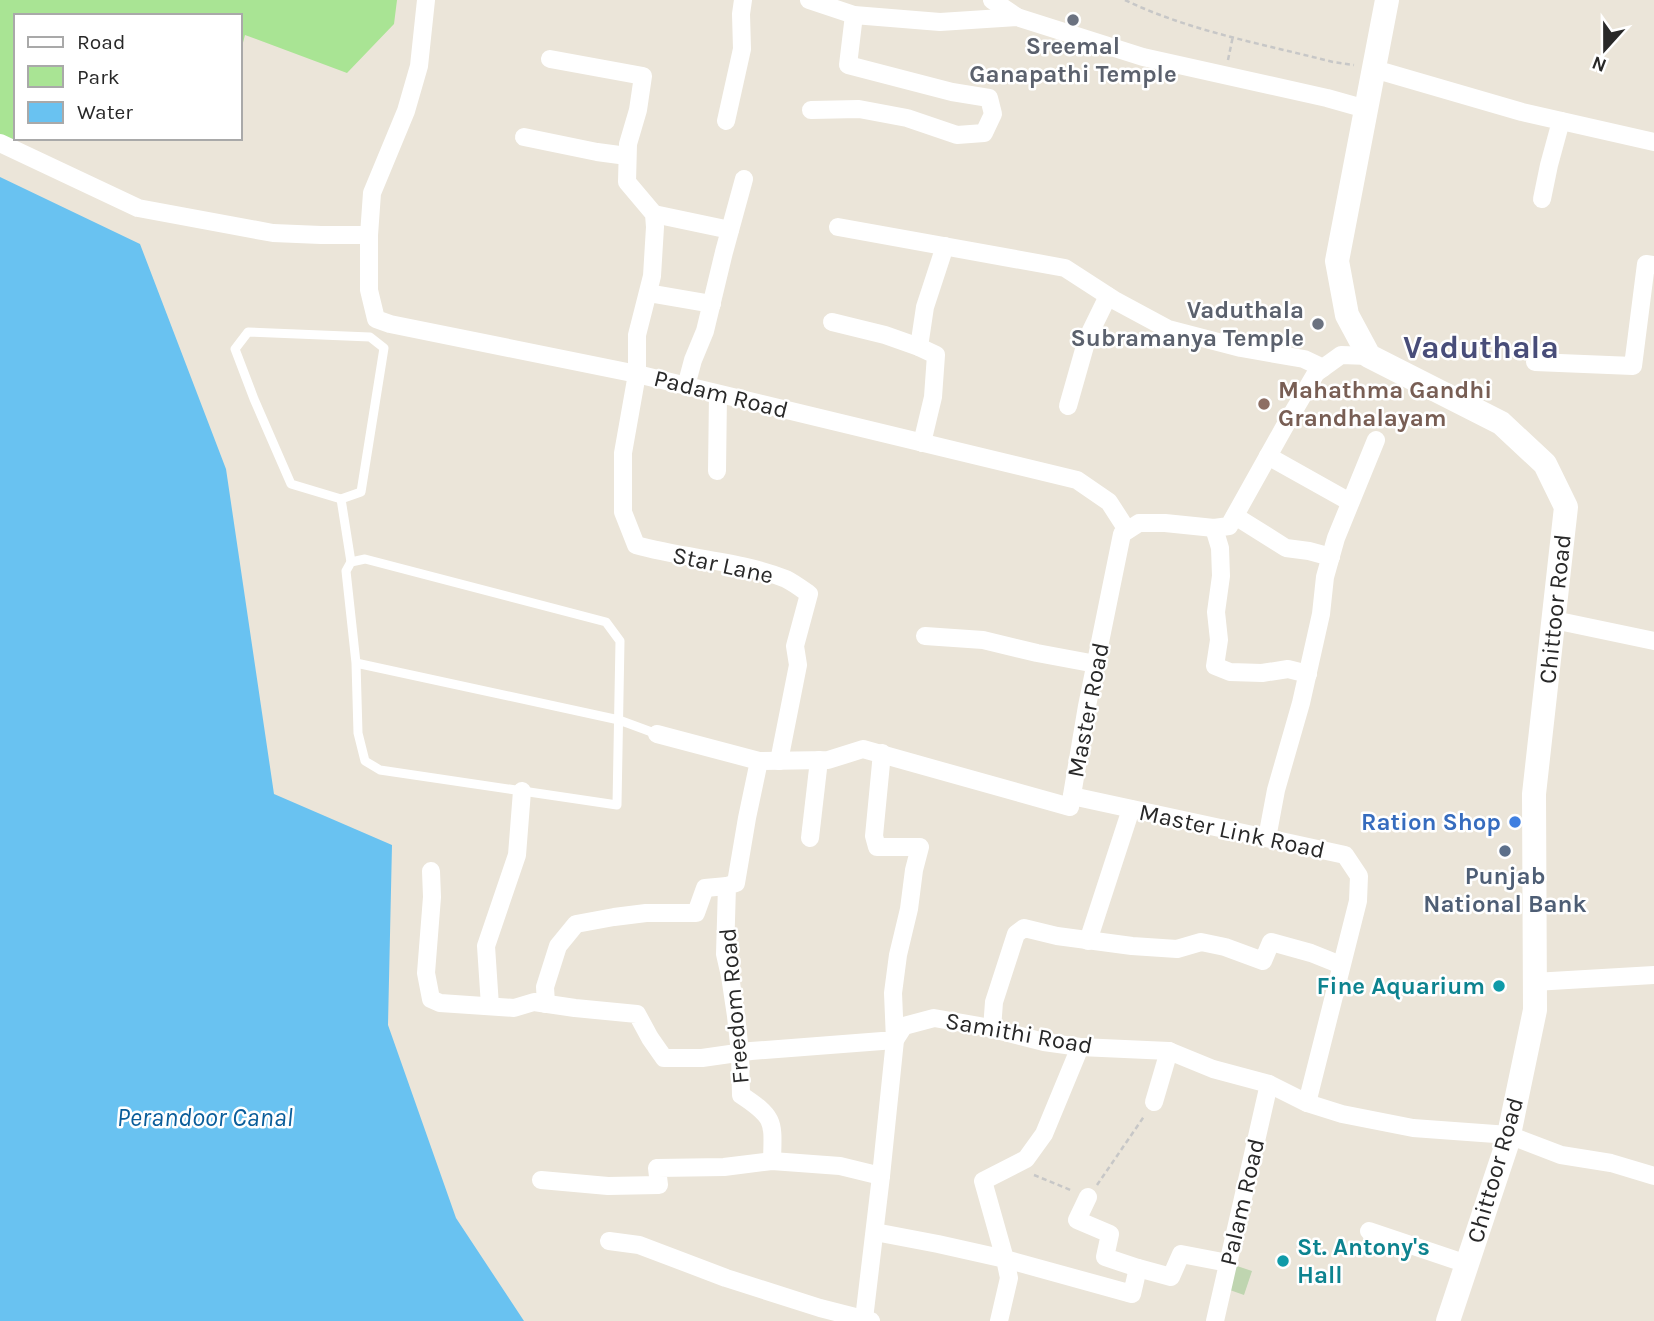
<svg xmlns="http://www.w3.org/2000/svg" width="1654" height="1321" viewBox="0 0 1654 1321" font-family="Karla,sans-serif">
<rect width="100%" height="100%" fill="#ebe5d9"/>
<path fill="#a9e494" d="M0 0H397L394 24 347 73 245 35 240 54V16H16V130L11 148 0 142Z"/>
<path fill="#bfd5b0" d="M1234 1265 1252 1271 1244 1295 1227 1289Z"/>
<path fill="#69c2f1" d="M0 177 140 244 226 469 274 794 392 845 388 1025 456 1218 524 1321H0Z"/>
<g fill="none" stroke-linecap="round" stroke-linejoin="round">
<g stroke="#c7c7c7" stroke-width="2.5" stroke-dasharray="5 3.5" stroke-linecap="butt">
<path d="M1125 0C1189 31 1263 44 1333 62L1354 65"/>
<path d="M1228 60 1233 36"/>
<path d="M1034 1175 1073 1191"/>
<path d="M1097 1185 1145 1115"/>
</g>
<g stroke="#fff" stroke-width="9">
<path d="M341 499 361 492 384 348 370 337 248 332 235 349 254 399 291 484 341 499 351 562"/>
<path d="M356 663 346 571 351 562 365 559 606 622 620 641 617 805 380 770 365 761 358 733 356 663 619 720 657 734"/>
</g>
<g stroke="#fff" stroke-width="18">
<path d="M426 0 419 66 406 111 372 193 369 235V290L376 319 390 324 637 374 1077 480 1109 502 1127 530"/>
<path d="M809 0 854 15 940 22 1017 17 1143 57 1327 98 1366 109"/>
<path d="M992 0 1017 17"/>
<path d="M550 59 643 76 638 110 628 144 627 182 654 214 655 227 652 276 637 335V374L623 453V512L636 545C685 559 738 560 786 579 794 583 802 589 809 594L795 646 798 665 779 761"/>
<path d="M1374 69 1522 112 1654 142"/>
<path d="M811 110 859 109 907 118 957 135 984 133 993 114 989 98 952 92 848 65 854 15"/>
<path d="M726 121 742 49 741 14 743 0"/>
<path d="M524 137 597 152 627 156"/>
<path d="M0 143 138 208 273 233 321 235H369"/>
<path d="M1542 199 1549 165 1561 121"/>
<path d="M654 214 730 230"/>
<path d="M838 227 1065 268 1116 301 1168 329 1241 348 1304 359 1323 368"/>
<path d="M648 293 712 304"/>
<path d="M832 322 885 335 919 347"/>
<path d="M1535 362 1633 366 1646 264 1654 265"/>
<path d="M686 386 693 360 705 331 724 252 744 179"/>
<path d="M1068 406 1087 339 1108 296"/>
<path d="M922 443 933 397 936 355 919 347 925 307 945 246"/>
<path d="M1268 456 1350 502"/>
<path d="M717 471 718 394"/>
<path d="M1235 516 1286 548 1309 551 1331 557"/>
<path d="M1214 528 1220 548 1221 576 1216 612 1219 640 1215 666 1230 672 1262 673 1288 669 1308 674"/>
<path d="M1554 620 1654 641"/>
<path d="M925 636 983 640 1037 653 1096 664"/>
<path d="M657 734 759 761 828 760 863 749 1070 807 1087 706 1122 534 1139 523H1165L1214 528 1229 526 1286 424 1316 373 1341 355 1369 356"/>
<path d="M759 761 747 818 736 883 727 886 725 954 730 976 736 1016 740 1053 741 1095C776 1118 773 1122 772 1161"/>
<path d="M1072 796 1345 855 1359 876 1358 901 1307 1103"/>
<path d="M810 838 819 760"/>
<path d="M1267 838 1276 790 1301 703 1310 663 1321 614 1325 577 1336 538 1376 440"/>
<path d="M431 871 432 897 426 973 431 999 440 1003 514 1008 534 1002 575 1008 637 1014 650 1038 664 1058H702L751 1051 895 1040 893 993 898 955 909 909 914 870 920 847H877L874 836 882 753"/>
<path d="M1088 941 1131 809"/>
<path d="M1534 982 1654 975"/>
<path d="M546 1004 545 987 558 946 576 924 614 917 646 913H696L705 888 727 886"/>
<path d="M490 1006 486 946 517 855 522 791"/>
<path d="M992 1029 994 1002 1016 934 1024 928 1057 936 1132 946 1177 949 1201 942 1225 947 1263 961 1271 942 1311 953 1341 965"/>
<path d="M1080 1047 1044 1134 1026 1159 983 1181 1005 1259 1132 1294 1138 1268 1171 1277 1181 1254 1228 1263"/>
<path d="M1154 1102 1169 1051"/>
<path d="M541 1180 608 1186 659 1185 657 1168 724 1167 772 1161 840 1166 881 1176 895 1040 904 1026 934 1018 985 1027 1044 1042 1080 1047 1169 1051 1213 1069 1269 1084 1307 1103 1342 1114 1413 1128 1509 1135 1561 1155 1611 1163 1654 1176"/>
<path d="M1088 1197 1077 1220 1110 1234 1105 1257 1138 1268"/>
<path d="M1369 1231 1467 1264"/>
<path d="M875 1232 938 1244 1005 1259 1009 1278 999 1321"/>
<path d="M609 1241 639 1245 726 1278 820 1308 871 1321"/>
<path d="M864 1319 881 1176"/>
<path d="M1215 1321 1269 1084"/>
</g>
<path stroke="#fff" stroke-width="24" d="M1387 0 1337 261 1347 315 1369 356 1501 423 1545 464 1566 507 1534 794 1535 1010 1507 1144 1448 1321"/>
</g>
<g fill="#6b7280" stroke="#fff" stroke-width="2.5">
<circle cx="1073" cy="20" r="7"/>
<circle cx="1318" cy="324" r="7"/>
</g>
<circle fill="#8d6e63" stroke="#fff" stroke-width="2.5" cx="1264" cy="404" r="7"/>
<circle fill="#3f7fe0" stroke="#fff" stroke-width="2.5" cx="1515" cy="822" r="7"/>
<circle fill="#5c6f8a" stroke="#fff" stroke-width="2.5" cx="1505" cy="851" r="7"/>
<g fill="#0f9aa8" stroke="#fff" stroke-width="2.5">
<circle cx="1499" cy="986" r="7"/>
<circle cx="1283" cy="1261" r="7"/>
</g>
<g text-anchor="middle" stroke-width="5" stroke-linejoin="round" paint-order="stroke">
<g font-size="24" font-weight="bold" fill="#5b616d" stroke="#fff">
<text x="1073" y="54">Sreemal<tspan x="1073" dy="28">Ganapathi Temple</tspan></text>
<text x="1304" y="318" text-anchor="end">Vaduthala<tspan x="1304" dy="28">Subramanya Temple</tspan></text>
</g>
<g font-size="24" font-weight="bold" fill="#785e54" stroke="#fff" text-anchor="start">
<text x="1278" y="398">Mahathma Gandhi<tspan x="1278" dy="28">Grandhalayam</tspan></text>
</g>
<g font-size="24" fill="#282828" stroke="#fff">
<text transform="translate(721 394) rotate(14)" y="8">Padam Road</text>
<text transform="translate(723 565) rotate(12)" y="8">Star Lane</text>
<text transform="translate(1555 609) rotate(-84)" y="8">Chittoor Road</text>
<text transform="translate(1088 710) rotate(-79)" y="8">Master Road</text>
<text transform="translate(1232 831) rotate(12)" y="8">Master Link Road</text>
<text transform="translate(734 1006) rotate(-95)" y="8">Freedom Road</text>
<text transform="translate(1019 1033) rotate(10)" y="8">Samithi Road</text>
<text transform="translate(1495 1170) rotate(-74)" y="8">Chittoor Road</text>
<text transform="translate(1242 1202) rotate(-77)" y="8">Palam Road</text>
</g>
<g font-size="24" font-weight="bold" fill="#366cbe" stroke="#fff" text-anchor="end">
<text x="1501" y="830">Ration Shop</text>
</g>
<g font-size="24" font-weight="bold" fill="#4e5e75" stroke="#fff">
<text x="1505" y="884">Punjab<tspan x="1505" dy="28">National Bank</tspan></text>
</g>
<g font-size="24" font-weight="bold" fill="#0d838f" stroke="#fff" text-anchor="end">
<text x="1485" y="994">Fine Aquarium</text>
<text x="1297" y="1255" text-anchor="start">St. Antony's<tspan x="1297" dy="28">Hall</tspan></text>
</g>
<g font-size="26" font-style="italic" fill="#0a5d9a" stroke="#fff">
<text x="205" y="1126">Perandoor Canal</text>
</g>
<g font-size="32" font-weight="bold" fill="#484d79" stroke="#fff">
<text x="1481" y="358">Vaduthala</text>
</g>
</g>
<rect x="14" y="14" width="228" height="126" fill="#ffffff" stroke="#a9a9a9" stroke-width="2"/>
<rect x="28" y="37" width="35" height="10" fill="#ffffff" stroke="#a9a9a9" stroke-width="2"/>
<text x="77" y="49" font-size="21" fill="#282828">Road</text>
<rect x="28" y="66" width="35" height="21" fill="#a9e494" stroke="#a9a9a9" stroke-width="2"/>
<text x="77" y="84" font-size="21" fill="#282828">Park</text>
<rect x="28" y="102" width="35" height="21" fill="#69c2f1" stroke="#a9a9a9" stroke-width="2"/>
<text x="77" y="119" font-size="21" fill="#282828">Water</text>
<g transform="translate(1605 49) rotate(201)" stroke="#ffffff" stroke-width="5" paint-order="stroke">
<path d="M0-5L12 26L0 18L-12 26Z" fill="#282828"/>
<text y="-10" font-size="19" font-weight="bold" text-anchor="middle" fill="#282828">N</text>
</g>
</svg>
